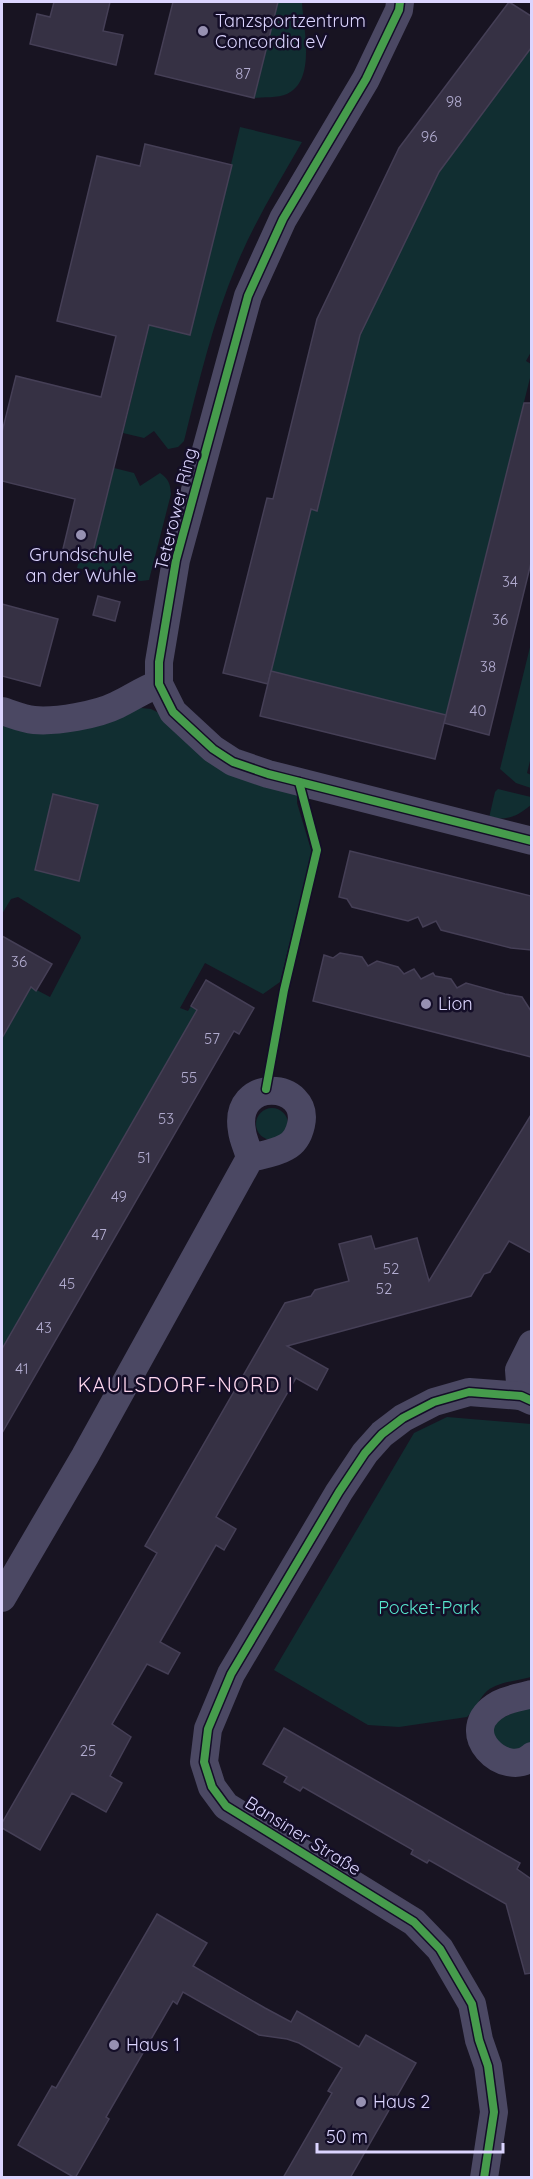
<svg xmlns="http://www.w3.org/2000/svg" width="533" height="2179" viewBox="0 0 533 2179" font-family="Quicksand,sans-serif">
<rect width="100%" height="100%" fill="#181422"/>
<g fill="#112e31">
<path d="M278 2H302C303 28 317 80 287 94 278 98 263 97 254 98Z"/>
<path d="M531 48 532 350 526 361 531 364V374L446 715 271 671 311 509 317 510 360 335 439 172Z"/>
<path d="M240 127 302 142C279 182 255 221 237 264 213 321 199 381 184 441L178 447 168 449 154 431 144 438 123 433 145 344 99 331 103 314 190 335Z"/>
<path d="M114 468 134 473 140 486 160 473C169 479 170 484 171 494L149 580 141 581 77 568 81 554 92 556Z"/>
<path d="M531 643 532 753 527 773 531 775V788L516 783 500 769Z"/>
<path d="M141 708 151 709 167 717 297 794V803L312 853 280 982 263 994 205 963 180 1008 188 1011 191 1006 197 1010 63 1242 71 1247 54 1258 2 1349V1038L31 987 50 997 81 938 80 935 18 897 11 899 2 914V723Z"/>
<path d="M498 789 531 797V805C516 817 509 820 489 818L495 792Z"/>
<circle cx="272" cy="1124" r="16"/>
<path d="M447 1417 531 1424V1677C517 1681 495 1682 485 1693 477 1702 476 1709 467 1717L399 1727 368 1725 274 1670 414 1433Z"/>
<path d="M531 1704V1741L529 1746 511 1750 493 1743 492 1723Z"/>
</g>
<g fill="#363144" stroke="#453f56" stroke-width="1.5">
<path d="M54 2H110L103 31 123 35 116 65 30 44 37 14 50 17Z"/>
<path d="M173 2H278L254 98 155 74Z"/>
<path d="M509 2 531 16V48L439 172 360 335 317 511 311 509 268 684 223 673 267 498 273 499 317 319 399 148Z"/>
<path d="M145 144 232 165 190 335 149 325 92 556 63 549 75 499 2 481V432L16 376 101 397 116 336 57 321 97 156 140 166Z"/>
<path d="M524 403H531V563L489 735 444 723Z"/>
<path d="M98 596 120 602 115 621 93 615Z"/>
<path d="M2 604 58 619 40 686 2 676Z"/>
<path d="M271 671 446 715 435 759 260 716Z"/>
<path d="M53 794 98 805 79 881 35 870Z"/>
<path d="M350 851 531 896V950L511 948 441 930 436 921 423 927 418 917 408 921 352 907 347 899 339 897Z"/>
<path d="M2 936 52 964 36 991 31 987 2 1038Z"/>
<path d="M340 953 362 957 368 966 377 961 398 967 404 974 414 969 421 979 433 973 435 976 451 979 457 988 466 983 505 994 522 997 531 1011V1057L313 1001 324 955 333 958Z"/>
<path d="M206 980 254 1008 239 1034 234 1031 2 1433V1349L197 1010 191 1006Z"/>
<path d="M531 1115V1253L509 1241 490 1272 484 1274 471 1296 287 1346 328 1369 317 1390 296 1378 216 1517 236 1529 224 1550 216 1545 160 1642 180 1653 168 1674 147 1664 112 1724 131 1737 110 1776 122 1783 106 1812 72 1793 40 1850 2 1828V1823L157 1553 145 1546 285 1303 311 1296 315 1290 349 1281 339 1244 371 1236 375 1249 417 1238 429 1281Z"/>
<path d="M284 1728 520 1863 517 1869 531 1879V1973L525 1974 506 1904 429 1860 427 1863 411 1854 413 1850 303 1787 300 1791 284 1782 287 1777 263 1764Z"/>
<path d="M157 1914 207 1943 193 1966 265 2008 291 2022 297 2011 359 2047 366 2035 416 2063 350 2178H283L332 2093 328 2091 342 2068 299 2043 287 2039 259 2035 183 1992 177 2004 173 2001 106 2117 109 2119 75 2178 18 2145 52 2086 56 2088Z"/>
</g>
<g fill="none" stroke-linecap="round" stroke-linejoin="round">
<g stroke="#4b4863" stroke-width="28">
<path d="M400 2 399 10 366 79 283 219 248 296 176 560 159 662V684L173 712 213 749 233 762 268 774 532 841"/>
<path d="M2 711C12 714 23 719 34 720 56 722 97 715 117 705 132 698 144 689 159 684"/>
<path d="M521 1396 519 1370 532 1344"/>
<path d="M2 1598 85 1456 250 1158C262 1155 276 1153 286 1147 294 1143 299 1134 301 1125 311 1081 232 1076 242 1131 243 1140 248 1149 250 1158"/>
<path d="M532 1694C522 1697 508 1699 499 1704 451 1731 506 1781 532 1756"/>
<path d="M484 2178 494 2112 488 2066 479 2040 472 2004 440 1949 414 1922 226 1806 212 1787 204 1762 208 1729 231 1674 339 1492 365 1453 382 1434 403 1418 434 1402 469 1392 521 1396 532 1401"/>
</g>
<defs>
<g id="cycleway">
<path d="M400 2 399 10 366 79 283 219 248 296 176 560 159 662V684L173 712 213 749 233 762 268 774 532 841"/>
<path d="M266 1089 284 990 317 850 299 782"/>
<path d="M484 2178 494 2112 488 2066 479 2040 472 2004 440 1949 414 1922 226 1806 212 1787 204 1762 208 1729 231 1674 339 1492 365 1453 382 1434 403 1418 434 1402 469 1392 521 1396 532 1401"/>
</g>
</defs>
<use href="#cycleway" stroke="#140e28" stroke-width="11"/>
<use href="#cycleway" stroke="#469c4c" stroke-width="8"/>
</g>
<g fill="#9791b2" stroke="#140e28" stroke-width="2">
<circle cx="203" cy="31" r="6"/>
<circle cx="81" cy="535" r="6"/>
<circle cx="426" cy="1004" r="6"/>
<circle cx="114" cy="2045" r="6"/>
<circle cx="361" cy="2102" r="6"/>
</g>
<g text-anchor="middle" stroke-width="5" stroke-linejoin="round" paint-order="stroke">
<g font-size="15" fill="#b2acd0">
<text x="243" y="79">87</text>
<text x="454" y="107">98</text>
<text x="429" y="142">96</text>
<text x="510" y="587">34</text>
<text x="500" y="625">36</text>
<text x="488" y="672">38</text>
<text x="478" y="716">40</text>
<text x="19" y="967">36</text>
<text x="212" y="1044">57</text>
<text x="189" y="1083">55</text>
<text x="166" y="1124">53</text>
<text x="144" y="1163">51</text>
<text x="119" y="1202">49</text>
<text x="99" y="1240">47</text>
<text x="391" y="1274">52</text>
<text x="67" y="1289">45</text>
<text x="384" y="1294">52</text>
<text x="44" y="1333">43</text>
<text x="22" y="1374">41</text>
<text x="88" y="1756">25</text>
</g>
<g font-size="18" fill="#dcd5ff" stroke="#140e28" text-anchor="start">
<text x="215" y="27">Tanzsportzentrum<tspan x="215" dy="21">Concordia eV</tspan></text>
<text x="81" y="561" text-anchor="middle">Grundschule<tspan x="81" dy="21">an der Wuhle</tspan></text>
<text x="438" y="1010">Lion</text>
<text x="126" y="2051">Haus 1</text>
<text x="373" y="2108">Haus 2</text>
</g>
<g font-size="18" fill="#dcd5ff" stroke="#140e28">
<text transform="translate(176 509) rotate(-76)" y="6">Teterower Ring</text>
<text transform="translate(303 1836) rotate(32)" y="6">Bansiner Straße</text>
</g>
<g font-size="18" fill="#57e8ce" stroke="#140e28">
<text x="429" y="1614">Pocket-Park</text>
</g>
<g font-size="20" letter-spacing="1.5" fill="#ffd7ee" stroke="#140e28">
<text x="186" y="1392">KAULSDORF-NORD I</text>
</g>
</g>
<rect width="533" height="2179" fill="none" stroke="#dcd5ff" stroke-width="6"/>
<path d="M317 2143v9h186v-9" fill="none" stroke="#dcd5ff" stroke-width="3"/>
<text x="326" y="2143" font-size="18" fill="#dcd5ff" stroke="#140e28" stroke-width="4.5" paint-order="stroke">50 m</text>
</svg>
